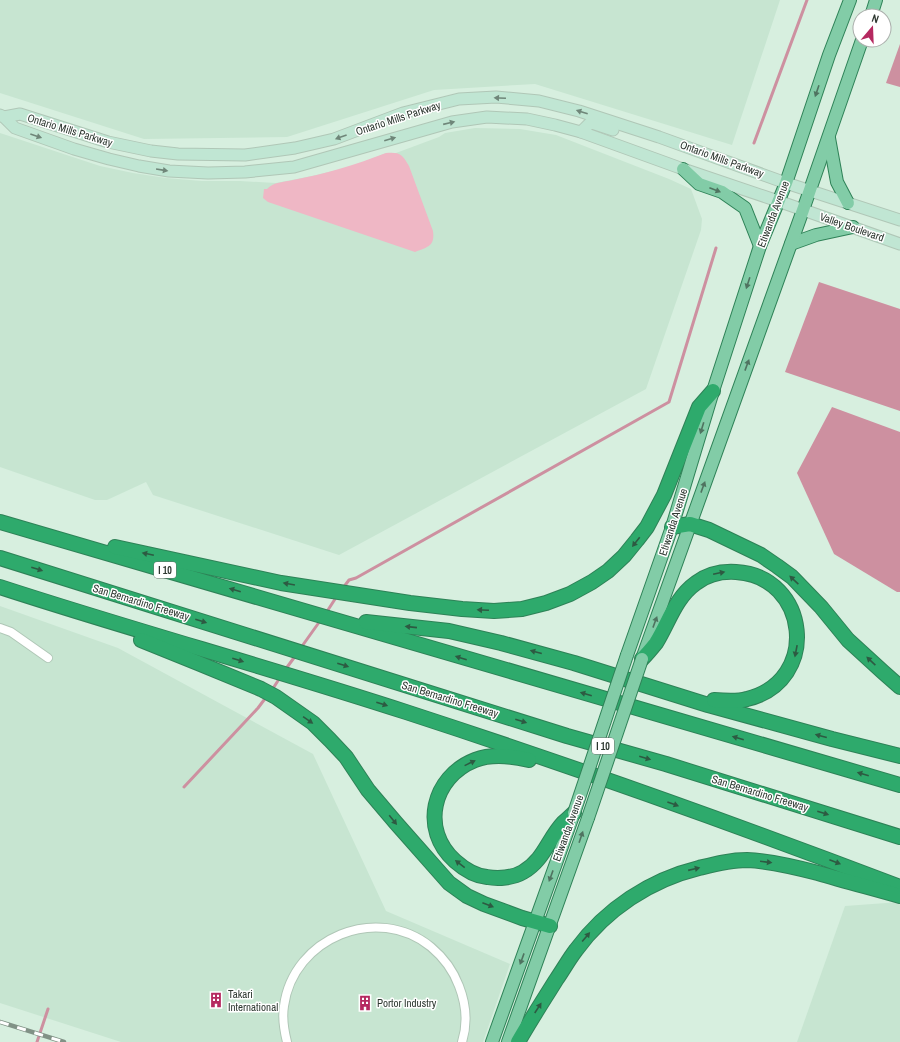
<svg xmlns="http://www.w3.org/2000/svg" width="900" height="1042" viewBox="0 0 900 1042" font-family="'Archivo Narrow',sans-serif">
<rect width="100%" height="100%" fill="#d7efdf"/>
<g fill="#c7e5d1">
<path d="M0 0H780L732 145 535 84 434 90 287 137 144 139 0 93Z"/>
<path d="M475 128 520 129 556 135 669 179 691 189 702 219 701 230 646 389 339 555 153 495 146 482 107 500H95L0 467V133L100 166 133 173 166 178 202 181H240L276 183 312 176 354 166 386 153H396L439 137 445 133Z"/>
<path d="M0 606 118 648 313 754 386 911 510 964 483 1042H121L0 1003Z"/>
<path d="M900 902V1042H797L845 906Z"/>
</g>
<path fill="#efb7c5" d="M386 153C400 152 402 154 409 166L433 231C435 246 428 247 415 252L268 202 263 198 264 189H267C273 182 284 182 293 180 325 174 355 165 386 153Z"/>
<g fill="#cd90a0">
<path d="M900 44V87L886 83Z"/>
<path d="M819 282 900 309V411L785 372Z"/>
<path d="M832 407 900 432V592H897L834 554 797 473Z"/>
</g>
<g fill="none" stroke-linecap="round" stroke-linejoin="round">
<g stroke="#cd90a0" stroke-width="3">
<path d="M754 143 807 0"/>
<path d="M343 588 349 580 356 578 669 402 716 248"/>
<path d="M326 613 337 596"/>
<path d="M300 649 320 621"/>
<path d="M285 670 296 655"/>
<path d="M272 690 281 676"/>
<path d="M184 787 258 708 267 696"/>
<path d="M37 1042 48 1009"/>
</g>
<defs>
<g id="minor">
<path d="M0 628 11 632 48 658"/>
<path d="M287 1042C284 1030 282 1018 284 1006 293 938 377 903 431 947 443 957 453 970 459 986 466 1004 468 1023 462 1042"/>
</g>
<g id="secondary">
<path d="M0 115 4 117 15 128 74 149 109 159 139 166 169 171 208 173 245 172 294 167 452 122 487 117 527 119 555 125 581 132 683 169 778 201 900 244"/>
<path d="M4 117 20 114 108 142 151 151 178 154 245 155 295 148 334 139 403 113 459 99 496 97 539 101 579 111 659 137 786 183 900 220"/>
<path d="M581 132 589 124 592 123 613 130"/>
</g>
<g id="primary">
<path d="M871 16 876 0"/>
<path d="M829 138 837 182 848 203"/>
<path d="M683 169 699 184 722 192 745 208 760 246"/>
<path d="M791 244 816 235 853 227"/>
<path d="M627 655 672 527 713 391 760 246 786 183 829 55 850 0"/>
<path d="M643 656 803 210 862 40"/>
<path d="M492 1042 574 813"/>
<path d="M508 1042 588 818"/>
</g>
<g id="motorway">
<path d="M0 522 900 785"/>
<path d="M672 527 690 524 709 530 761 555 777 566 792 577 821 607 848 640 883 672 900 687"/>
<path d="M115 547 281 583 410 603 462 609 494 611 522 609 546 603 570 594 592 582 608 571 624 556 637 540 647 527 664 495 699 407 713 391"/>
<path d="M0 558 567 736 666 764 900 837"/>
<path d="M0 587C135 631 271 668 406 712 572 766 737 825 900 887"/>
<path d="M366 622 449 631 501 643 574 663 708 705 832 739 900 756"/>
<path d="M141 640 198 663 261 689 276 697 313 723 330 740 346 757 368 790 396 823 449 883 467 896 484 904 522 918 550 926"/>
<path d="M642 659C647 654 652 648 656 643 669 622 675 598 696 583 708 574 721 571 736 572 809 576 821 681 747 699 737 702 725 701 714 700"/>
<path d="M529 760C512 756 491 754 475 760 432 777 420 830 455 861 464 869 475 876 487 877 498 879 513 878 523 872 544 860 548 839 563 823 566 820 570 817 574 813"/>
<path d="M518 1042C530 1021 543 1001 556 980 563 970 569 959 576 950 606 909 650 880 699 868 715 864 730 860 747 860 771 861 795 867 818 873 845 881 872 888 900 896"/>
</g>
</defs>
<use href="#minor" stroke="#b0c7b7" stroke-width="10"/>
<use href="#secondary" stroke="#b0c7b7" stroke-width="13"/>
<use href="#primary" stroke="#2e8257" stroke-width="14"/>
<use href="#motorway" stroke="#2e8257" stroke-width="16"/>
<use href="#minor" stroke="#fff" stroke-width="8"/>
<use href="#secondary" stroke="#c0e6d3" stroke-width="11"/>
<use href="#primary" stroke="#82cca7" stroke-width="12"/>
<use href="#motorway" stroke="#2eaa6c" stroke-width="14"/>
<defs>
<path id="rail" d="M0 1022 64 1042"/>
</defs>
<use href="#rail" stroke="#819286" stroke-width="4.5"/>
<use href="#rail" stroke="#fff" stroke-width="3" stroke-dasharray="9" stroke-linecap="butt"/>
<defs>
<g id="primary-bridge">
<path d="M574 813 627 655"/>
<path d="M588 818 642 659"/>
</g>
</defs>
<use href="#primary-bridge" stroke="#2e8257" stroke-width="14" stroke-linecap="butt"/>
<use href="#primary-bridge" stroke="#82cca7" stroke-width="12"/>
</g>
<defs><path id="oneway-solid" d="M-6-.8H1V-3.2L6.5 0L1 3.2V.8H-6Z"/></defs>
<g fill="#4f7360">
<use href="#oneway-solid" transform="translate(817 91) rotate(109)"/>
<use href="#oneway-solid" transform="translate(715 190) rotate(21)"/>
<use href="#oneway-solid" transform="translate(748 283) rotate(108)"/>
<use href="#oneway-solid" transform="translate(747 365) rotate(-70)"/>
<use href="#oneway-solid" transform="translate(702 428) rotate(107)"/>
<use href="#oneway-solid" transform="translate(703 487) rotate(-70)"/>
<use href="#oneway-solid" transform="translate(655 622) rotate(-70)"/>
<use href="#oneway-solid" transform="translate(581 837) rotate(-71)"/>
<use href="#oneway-solid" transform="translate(551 876) rotate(110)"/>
<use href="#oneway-solid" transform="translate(522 959) rotate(110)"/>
</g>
<g fill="#6f8679">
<use href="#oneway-solid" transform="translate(500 98) rotate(-177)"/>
<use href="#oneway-solid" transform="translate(582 112) rotate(-162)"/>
<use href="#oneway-solid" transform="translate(449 123) rotate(-13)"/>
<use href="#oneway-solid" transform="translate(36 136) rotate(19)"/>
<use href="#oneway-solid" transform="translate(341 137) rotate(160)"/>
<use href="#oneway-solid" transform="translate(390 139) rotate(-16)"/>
<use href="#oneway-solid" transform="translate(162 170) rotate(9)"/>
</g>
<g fill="#2d5a42">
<use href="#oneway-solid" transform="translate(636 542) rotate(128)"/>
<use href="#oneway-solid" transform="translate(148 554) rotate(-168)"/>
<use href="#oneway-solid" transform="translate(37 569) rotate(17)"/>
<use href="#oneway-solid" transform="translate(719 573) rotate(-12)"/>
<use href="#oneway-solid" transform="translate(794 580) rotate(-137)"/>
<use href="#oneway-solid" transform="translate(289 584) rotate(-170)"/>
<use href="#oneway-solid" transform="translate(235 590) rotate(-164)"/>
<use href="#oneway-solid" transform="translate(483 610) rotate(-177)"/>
<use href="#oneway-solid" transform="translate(201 621) rotate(17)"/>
<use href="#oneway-solid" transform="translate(411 627) rotate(-174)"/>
<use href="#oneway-solid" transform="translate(796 651) rotate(101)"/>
<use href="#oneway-solid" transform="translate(536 652) rotate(-165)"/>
<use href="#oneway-solid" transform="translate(461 658) rotate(-163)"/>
<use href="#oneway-solid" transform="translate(238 660) rotate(17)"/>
<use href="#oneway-solid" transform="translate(871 661) rotate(-137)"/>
<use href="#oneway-solid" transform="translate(343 665) rotate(17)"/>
<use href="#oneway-solid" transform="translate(586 694) rotate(-164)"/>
<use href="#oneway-solid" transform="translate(382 704) rotate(18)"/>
<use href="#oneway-solid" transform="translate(308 720) rotate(35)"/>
<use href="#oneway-solid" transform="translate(521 721) rotate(17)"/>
<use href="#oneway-solid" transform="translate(821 736) rotate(-165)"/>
<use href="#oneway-solid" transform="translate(738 738) rotate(-164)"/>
<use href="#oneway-solid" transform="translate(645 758) rotate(16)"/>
<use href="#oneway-solid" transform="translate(470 763) rotate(-26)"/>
<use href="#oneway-solid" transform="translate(863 774) rotate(-164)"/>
<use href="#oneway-solid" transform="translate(673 804) rotate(20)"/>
<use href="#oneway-solid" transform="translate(823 813) rotate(17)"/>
<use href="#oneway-solid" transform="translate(393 820) rotate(51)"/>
<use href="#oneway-solid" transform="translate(766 862) rotate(7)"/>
<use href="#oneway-solid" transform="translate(835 862) rotate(21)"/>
<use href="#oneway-solid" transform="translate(460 864) rotate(-142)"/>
<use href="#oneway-solid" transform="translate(694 869) rotate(-13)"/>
<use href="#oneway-solid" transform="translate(488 905) rotate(21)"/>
<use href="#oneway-solid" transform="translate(586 937) rotate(-50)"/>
<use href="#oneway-solid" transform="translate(538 1008) rotate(-57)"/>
</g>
<defs>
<symbol id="building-bare" viewBox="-9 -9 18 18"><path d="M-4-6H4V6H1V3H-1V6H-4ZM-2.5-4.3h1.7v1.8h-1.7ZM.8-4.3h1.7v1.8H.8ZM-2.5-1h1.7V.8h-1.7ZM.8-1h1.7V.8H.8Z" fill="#b52960" stroke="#fff" stroke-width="2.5" paint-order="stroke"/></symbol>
</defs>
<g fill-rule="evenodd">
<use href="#building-bare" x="205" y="989" width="22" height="22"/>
<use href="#building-bare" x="354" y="992" width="22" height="22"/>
</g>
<g text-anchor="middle" stroke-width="3" stroke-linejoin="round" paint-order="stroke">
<g fill="#fff" stroke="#6c736e" stroke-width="1">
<rect x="154" y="562" width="22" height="16" rx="3"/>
<rect x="592" y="738" width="22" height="16" rx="3"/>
</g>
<g font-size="10" font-weight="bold" fill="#2d3730">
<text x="165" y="574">I 10</text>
<text x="603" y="750">I 10</text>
</g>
<g font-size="11" fill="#2d3730" stroke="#fff">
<text transform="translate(398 118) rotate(-18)" y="4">Ontario Mills Parkway</text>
<text transform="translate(70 130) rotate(17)" y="4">Ontario Mills Parkway</text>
<text transform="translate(722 159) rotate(20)" y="4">Ontario Mills Parkway</text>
<text transform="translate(773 214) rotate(-69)" y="4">Etiwanda Avenue</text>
<text transform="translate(852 227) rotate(19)" y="4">Valley Boulevard</text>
<text transform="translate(673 522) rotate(-72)" y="4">Etiwanda Avenue</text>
<text transform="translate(141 602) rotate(17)" y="4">San Bernardino Freeway</text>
<text transform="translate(450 699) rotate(17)" y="4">San Bernardino Freeway</text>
<text transform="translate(760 793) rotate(17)" y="4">San Bernardino Freeway</text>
<text transform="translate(568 828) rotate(-70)" y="4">Etiwanda Avenue</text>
</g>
<g font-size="11" fill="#2d3730" stroke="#fff" text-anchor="start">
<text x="228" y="998">Takari<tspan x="228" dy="13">International</tspan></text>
<text x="377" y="1007">Portor Industry</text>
</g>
</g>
<g transform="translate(872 28) rotate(19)"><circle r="19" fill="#ffffff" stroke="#abafac"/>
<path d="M0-3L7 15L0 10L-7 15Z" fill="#b52960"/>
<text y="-6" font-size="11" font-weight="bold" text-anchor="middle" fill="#2d3730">N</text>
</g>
</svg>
